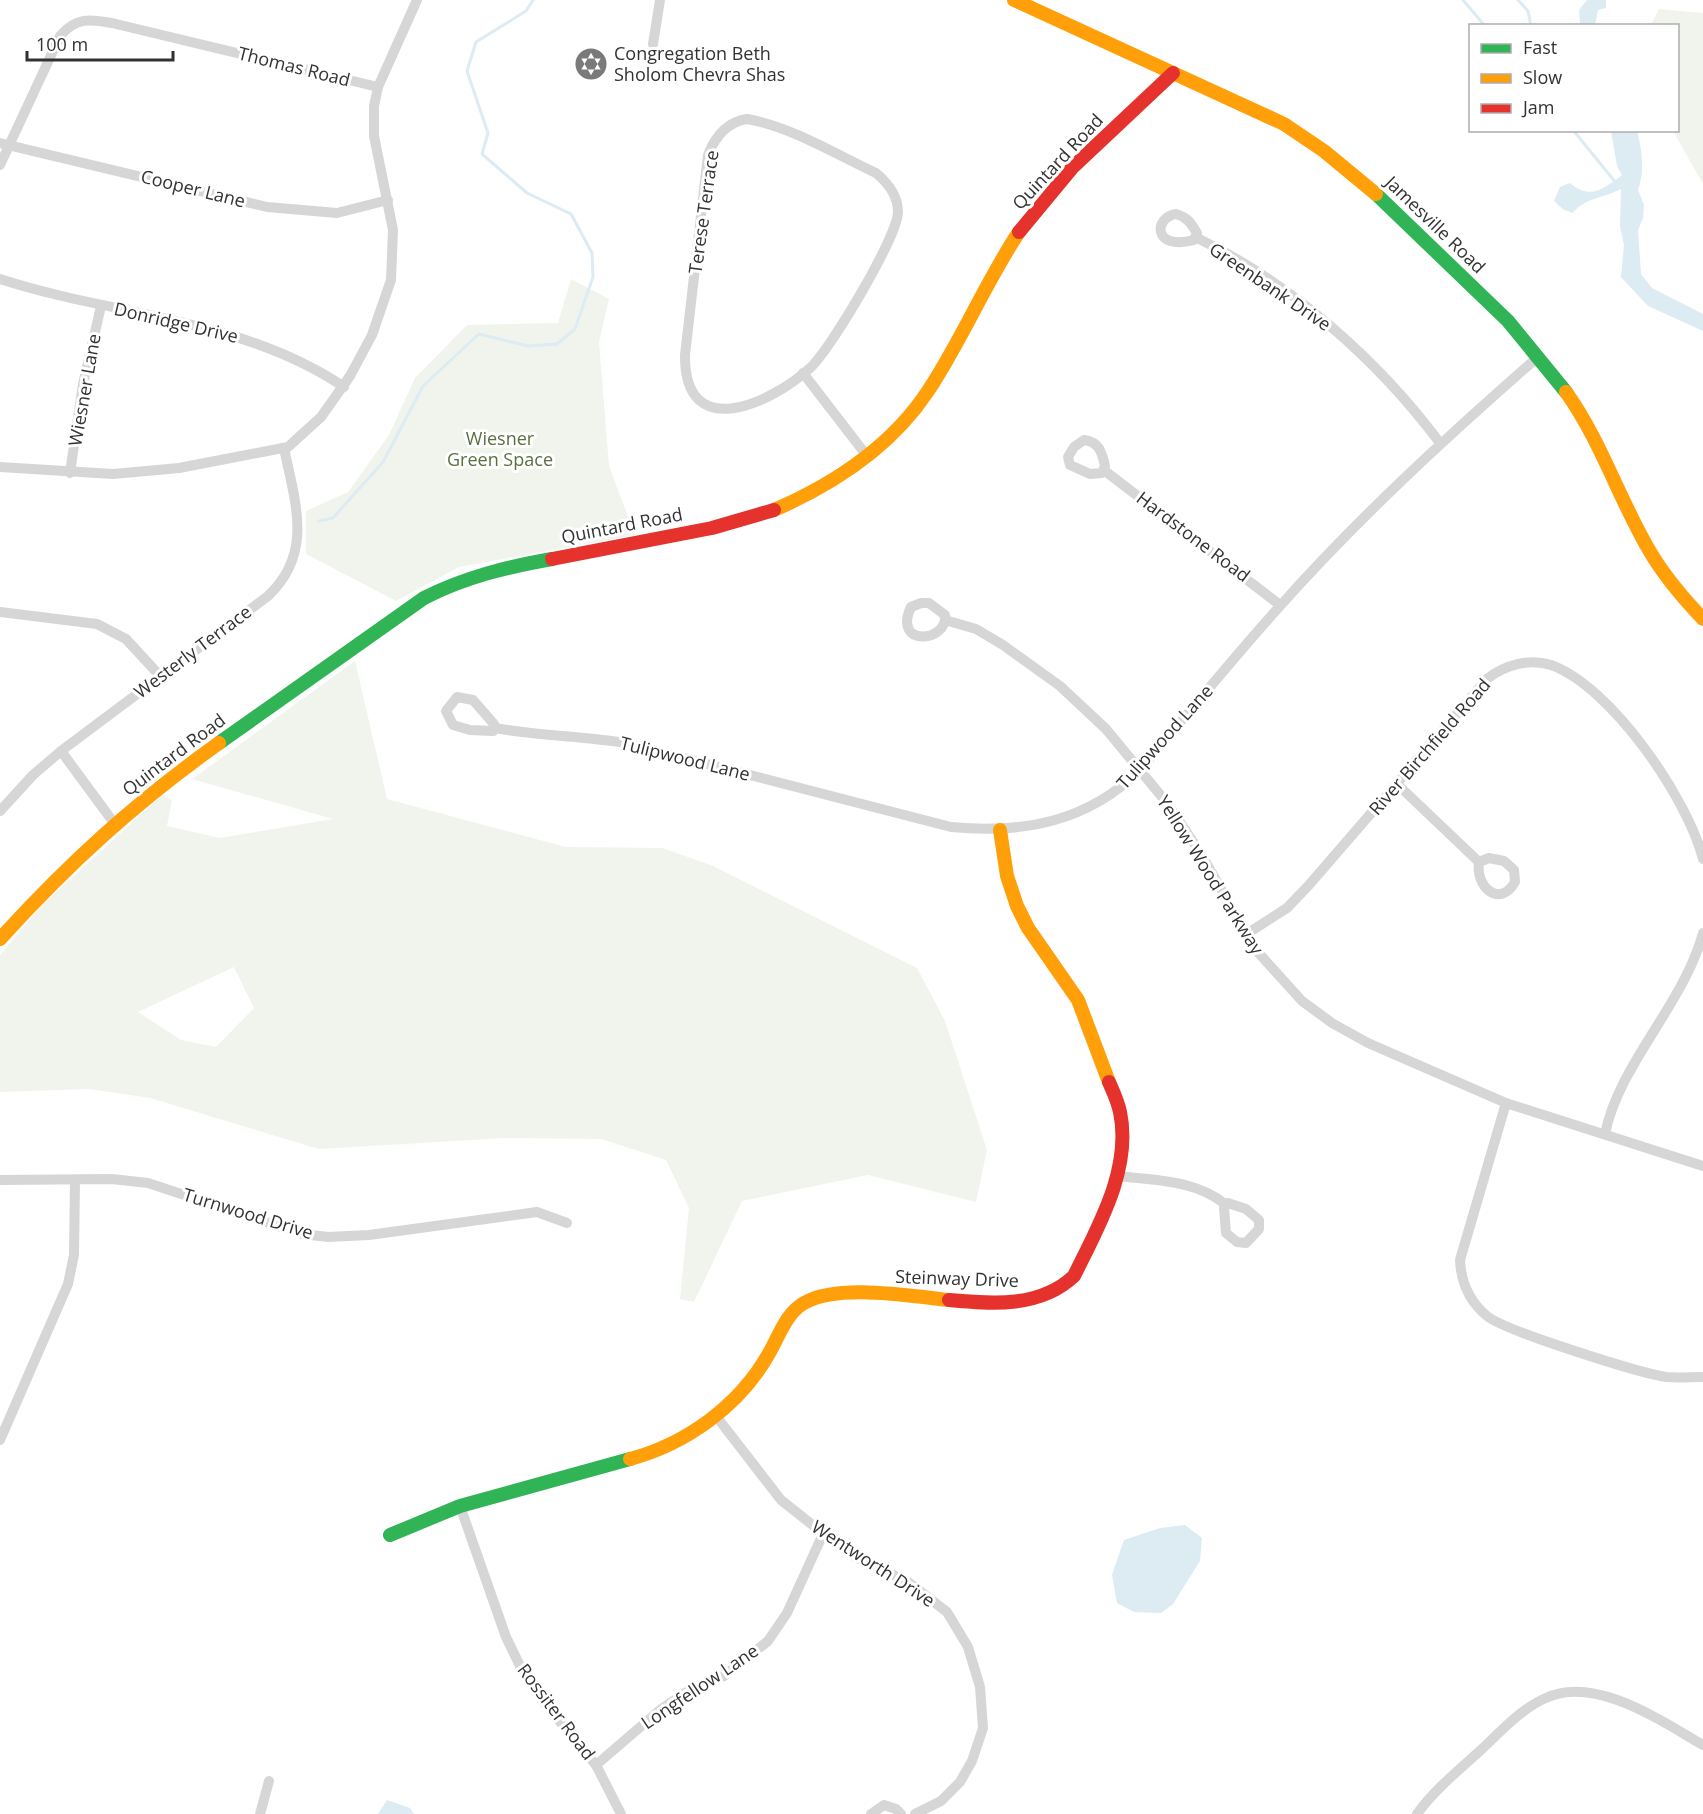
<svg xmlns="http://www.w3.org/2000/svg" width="1703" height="1814" viewBox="0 0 1703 1814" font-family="'Open Sans',sans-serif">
<rect width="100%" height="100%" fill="#fff"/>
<g fill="#f1f4ed" fill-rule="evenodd">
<path d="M1659 9 1703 13V184L1673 131 1678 130V26L1651 25Z"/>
<path d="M571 279 609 299 599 342 609 466 635 535 459 567 396 601 306 554V511L348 492 389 435 415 378 467 325 558 323Z"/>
<path d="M355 661 387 799 566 847 663 848 713 866 917 968 945 1021 987 1150 976 1202 868 1175 742 1201 694 1302 680 1299 689 1208 666 1160 601 1139 505 1138 319 1149 150 1098 89 1089 0 1092V955L41 906 162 795 172 800 167 826 220 838 333 819 192 779ZM234 967 254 1008 216 1047 181 1040 138 1012Z"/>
</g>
<g fill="#ddebf3">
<path d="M1587 0H1606V8L1598 10 1595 25H1580L1579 10Z"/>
<path d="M1611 131H1637C1642 149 1645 172 1638 190L1644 205 1643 218 1638 230 1641 274 1652 288 1703 314V331L1648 306 1621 277 1624 245 1620 227 1621 189C1604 198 1584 198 1573 213L1564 210 1554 201 1560 187 1570 183C1590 201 1605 188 1622 175L1617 166Z"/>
<path d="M1185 1525 1202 1538 1200 1561 1173 1604 1161 1613 1134 1612 1117 1603 1112 1575 1124 1540 1160 1528Z"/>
<path d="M387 1800 410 1808 414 1814H378Z"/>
</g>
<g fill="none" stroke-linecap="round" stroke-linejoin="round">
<g stroke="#ddebf3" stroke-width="3">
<path d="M1463 0 1485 26"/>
<path d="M1518 0 1528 11 1531 26"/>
<path d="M1573 130 1616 183"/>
<path d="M319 521 333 518 383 462 423 386 479 334 528 346 557 344 575 329 593 277 592 253 571 214 527 193 482 154 488 133 467 71 476 42 526 11 533 0"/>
</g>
<g stroke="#d6d6d6" stroke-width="10">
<path d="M653 44 660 0"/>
<path d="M747 119C792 127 835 154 876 173 888 183 898 195 898 212 897 238 831 348 811 367 771 404 684 444 685 355L708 155C715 137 726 122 747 119Z"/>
<path d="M0 143 267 207 337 213 388 200"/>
<path d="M0 165 60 36C76 17 90 19 112 23L378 87"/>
<path d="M1176 214C1187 217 1191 223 1197 233L1194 240C1152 251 1154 217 1176 214Z"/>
<path d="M1197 238C1291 283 1377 359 1440 443"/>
<path d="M0 279C114 316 242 318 344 387"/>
<path d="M803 373 867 456"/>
<path d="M1084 440C1099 442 1102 452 1105 466L1102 473 1090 474 1070 465 1068 457 1074 447Z"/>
<path d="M0 467 113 474 179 468 288 447 321 417 350 376 372 335 391 280 393 230 374 136V106L378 87 417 0"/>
<path d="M1105 471 1280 605"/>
<path d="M70 473 83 384 101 306"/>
<path d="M921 603H929L945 615C948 643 892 647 911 607Z"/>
<path d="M0 612 97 624 126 639 161 677"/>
<path d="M945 620 976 629 1003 645 1060 686 1106 729 1167 803 1200 852 1255 949 1302 1001 1332 1023 1368 1043 1506 1103 1703 1166"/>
<path d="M457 697 473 700 494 724 493 731 470 730 453 725 446 711Z"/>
<path d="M495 728C539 736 582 736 626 743L951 827C1023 834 1088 822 1141 769 1187 715 1232 659 1280 606 1360 516 1449 435 1539 356"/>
<path d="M61 751 114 823"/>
<path d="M1397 784 1479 862"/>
<path d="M0 811 33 775 61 751 268 596C314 553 295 502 284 448"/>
<path d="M1489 858 1504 861 1514 870 1515 882C1499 909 1475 886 1479 862Z"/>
<path d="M1245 935 1287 908 1309 885 1487 679C1504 665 1530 658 1551 665 1611 686 1688 799 1703 859"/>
<path d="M1506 1103 1460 1260C1461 1282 1470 1302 1487 1316 1505 1331 1640 1373 1666 1377 1678 1378 1691 1377 1703 1377"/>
<path d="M1605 1134C1619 1064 1684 1004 1703 933"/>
<path d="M1118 1176C1154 1180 1196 1180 1225 1204"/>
<path d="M0 1180 112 1179 148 1183 302 1234 328 1237 369 1235 537 1212 567 1223"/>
<path d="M1228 1203 1246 1209 1259 1220V1229L1246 1243 1237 1242 1226 1233 1224 1208Z"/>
<path d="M716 1416 781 1500 839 1546 857 1558 908 1582 947 1612 968 1647 980 1687 983 1728 972 1761 960 1782 941 1801 915 1814"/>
<path d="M0 1440 68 1284 74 1255 75 1180"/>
<path d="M460 1506 506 1637 521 1668 542 1700 596 1765 621 1814"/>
<path d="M596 1765 660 1710 693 1688 724 1676 768 1641 787 1613 823 1534"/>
<path d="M260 1814 269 1781"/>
<path d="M871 1814 884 1805 896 1809 901 1814"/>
<path d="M1417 1814C1434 1790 1460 1769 1482 1749 1501 1731 1522 1708 1546 1698 1595 1675 1661 1721 1703 1745"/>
</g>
<g stroke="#30b455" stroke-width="14">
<path d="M1376 194 1508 321 1566 392"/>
<path d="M219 743 424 598C465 577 507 567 552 559"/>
<path d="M390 1535 460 1506 630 1459"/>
</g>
<g stroke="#ff9f0a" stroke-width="14">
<path d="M1014 0 1284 124 1324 151 1376 194"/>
<path d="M1566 392C1601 441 1619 499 1649 550 1664 576 1683 598 1703 619"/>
<path d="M774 510C834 484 891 447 928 391 962 340 985 283 1019 232"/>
<path d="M1000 830 1007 876 1017 906 1028 928 1078 1000 1109 1082"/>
<path d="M0 939C69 863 135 803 219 743"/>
<path d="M630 1459C686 1444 739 1406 768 1355 779 1337 785 1314 804 1303 838 1283 910 1296 949 1300"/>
</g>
<g stroke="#e5322d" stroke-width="14">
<path d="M1019 232 1072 168 1173 73"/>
<path d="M552 559 712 528 774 510"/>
<path d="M949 1300C993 1304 1040 1308 1074 1276 1098 1227 1132 1169 1120 1112 1118 1102 1113 1091 1109 1082"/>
</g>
</g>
<defs>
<symbol id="synagogue-disc" viewBox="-11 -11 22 22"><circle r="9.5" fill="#7a7a7a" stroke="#fff"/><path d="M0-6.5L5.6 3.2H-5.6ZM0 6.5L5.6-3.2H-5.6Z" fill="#fff"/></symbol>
</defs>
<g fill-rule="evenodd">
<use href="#synagogue-disc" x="572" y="45" width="38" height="38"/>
</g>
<g text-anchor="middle" stroke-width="6" stroke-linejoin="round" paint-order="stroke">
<g font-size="18" fill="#323232" stroke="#fff" text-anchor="start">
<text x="614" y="60">Congregation Beth<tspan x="614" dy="21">Sholom Chevra Shas</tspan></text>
</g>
<g font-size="18" fill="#323232" stroke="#fff">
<text transform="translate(294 67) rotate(14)" y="6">Thomas Road</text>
<text transform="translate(1058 162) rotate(-47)" y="6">Quintard Road</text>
<text transform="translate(193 189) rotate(14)" y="6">Cooper Lane</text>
<text transform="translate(704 212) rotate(-82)" y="6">Terese Terrace</text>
<text transform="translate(1435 225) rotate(44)" y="6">Jamesville Road</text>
<text transform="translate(1270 287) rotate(34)" y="6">Greenbank Drive</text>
<text transform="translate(176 323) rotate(13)" y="6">Donridge Drive</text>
<text transform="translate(85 390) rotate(-80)" y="6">Wiesner Lane</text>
<text transform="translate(622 526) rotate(-11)" y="6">Quintard Road</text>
<text transform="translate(1193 537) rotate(37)" y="6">Hardstone Road</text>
<text transform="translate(193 652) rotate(-37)" y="6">Westerly Terrace</text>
<text transform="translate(1165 737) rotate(-48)" y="6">Tulipwood Lane</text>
<text transform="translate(1430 747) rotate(-49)" y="6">River Birchfield Road</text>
<text transform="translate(174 755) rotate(-37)" y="6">Quintard Road</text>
<text transform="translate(685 759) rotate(14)" y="6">Tulipwood Lane</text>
<text transform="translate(1210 875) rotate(58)" y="6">Yellow Wood Parkway</text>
<text transform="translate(248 1214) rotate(17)" y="6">Turnwood Drive</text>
<text transform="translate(957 1279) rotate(2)" y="6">Steinway Drive</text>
<text transform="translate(873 1564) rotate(33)" y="6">Wentworth Drive</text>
<text transform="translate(700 1687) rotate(-34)" y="6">Longfellow Lane</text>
<text transform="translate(556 1712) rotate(53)" y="6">Rossiter Road</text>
</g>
<g font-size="18" fill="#596f3f" stroke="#fff">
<text x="500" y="445">Wiesner<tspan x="500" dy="21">Green Space</tspan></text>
</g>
</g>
<rect x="1469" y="24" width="210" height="108" fill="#ffffff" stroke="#adadad" stroke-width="1.5"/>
<rect x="1481" y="44" width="30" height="9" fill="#30b455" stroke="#adadad" stroke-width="1.5"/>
<text x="1523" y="54" font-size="18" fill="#323232">Fast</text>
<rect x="1481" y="74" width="30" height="9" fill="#ff9f0a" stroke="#adadad" stroke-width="1.5"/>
<text x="1523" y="84" font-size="18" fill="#323232">Slow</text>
<rect x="1481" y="104" width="30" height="9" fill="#e5322d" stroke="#adadad" stroke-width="1.5"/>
<text x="1523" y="114" font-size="18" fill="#323232">Jam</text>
<path d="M27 51v9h146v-9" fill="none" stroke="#323232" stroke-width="3"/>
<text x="36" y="51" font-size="18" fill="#323232" stroke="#ffffff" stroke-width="4.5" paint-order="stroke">100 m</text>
</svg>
